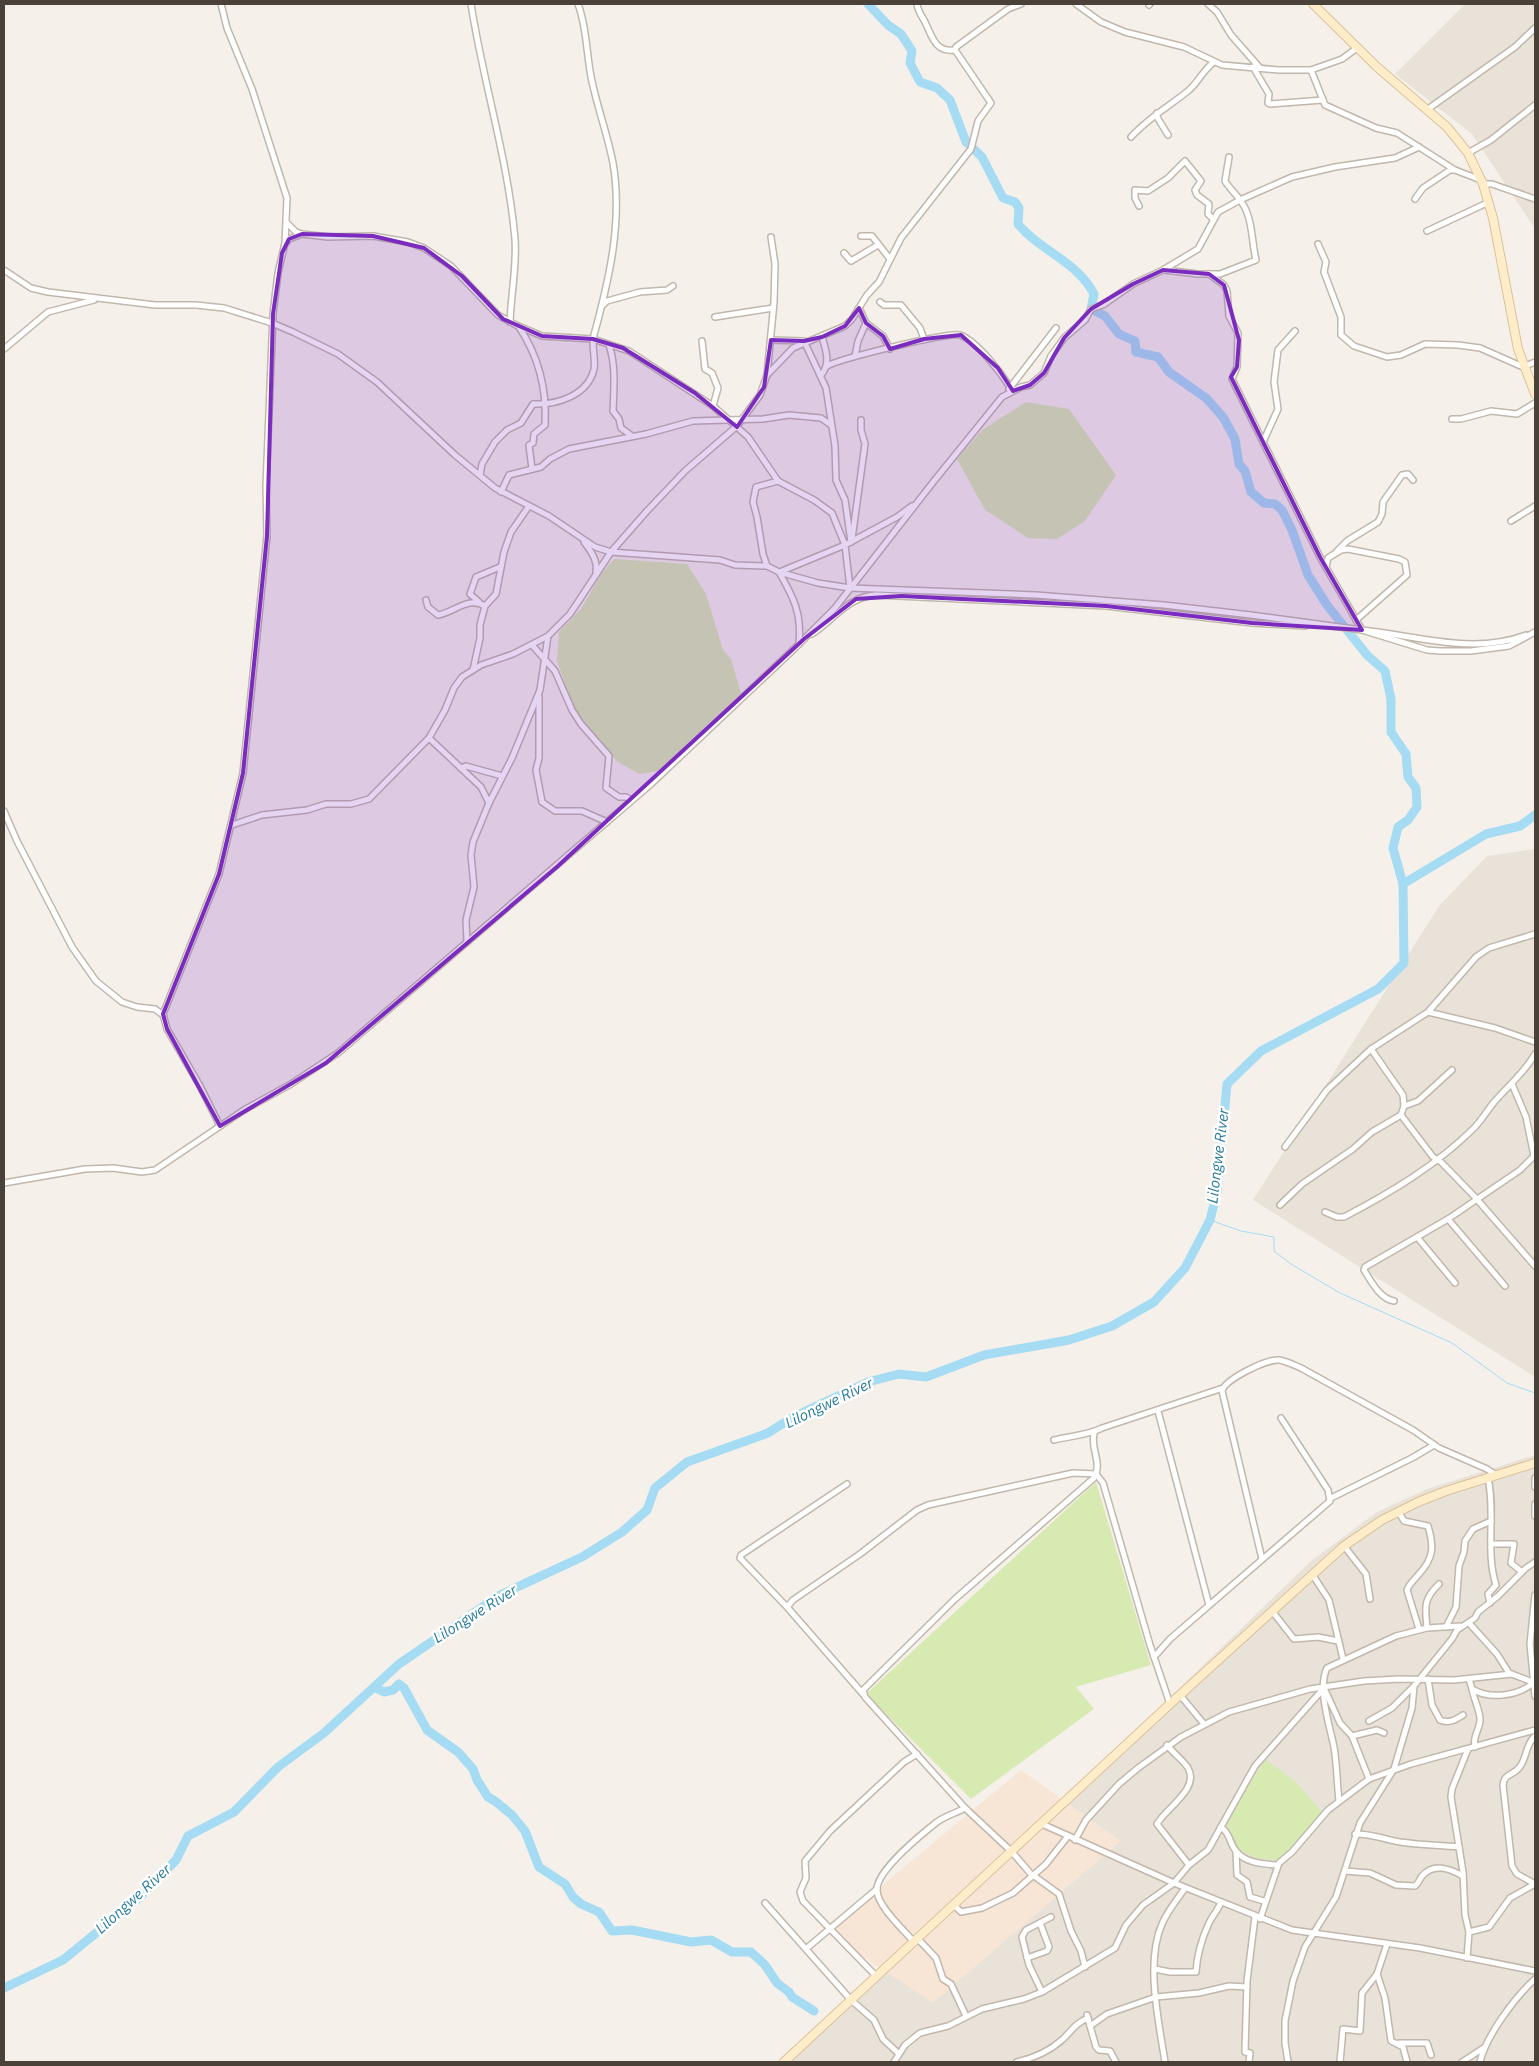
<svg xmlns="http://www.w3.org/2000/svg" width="1539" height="2066" viewBox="0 0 1539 2066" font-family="'IBM Plex Sans',sans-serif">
<rect width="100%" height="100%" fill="#f5f1ea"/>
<g fill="#e9e2d8">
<path d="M1465 4H1535V229L1472 134 1395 74Z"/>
<path d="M1535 849V1377L1253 1200 1439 906 1487 856Z"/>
<path d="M1535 1455V2062H788L949 1911 1311 1561 1377 1512 1427 1489Z"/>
</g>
<path fill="#f7e5d5" d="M1021 1770 1121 1841 933 2003 830 1935 821 1936Z"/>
<g fill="#d7eab2">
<path d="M1026 402 1069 409 1116 475 1085 521 1057 539 1028 538 985 510 957 459 982 430Z"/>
<path d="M614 559 687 564 706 594 723 650 731 659 741 693 658 771 639 774 618 762 596 738 573 706 557 661 559 632 581 609 602 573Z"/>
<path d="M1096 1482 1151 1665 1076 1687 1094 1709 971 1799 866 1694Z"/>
<path d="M1265 1759 1296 1782 1323 1813 1279 1861 1257 1858 1238 1850 1226 1823Z"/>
</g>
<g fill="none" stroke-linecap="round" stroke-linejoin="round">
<path stroke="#a5dbf3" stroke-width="1" d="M1210 1220 1241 1231 1274 1237V1251L1291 1264 1340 1293 1452 1343 1507 1383 1535 1393"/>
<g stroke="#a5dbf3" stroke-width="9">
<path d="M868 4 888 25 901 34 912 51 910 63 920 82 937 88 950 100 966 142 982 157 1003 198 1015 202 1019 208 1018 224C1040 251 1077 261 1094 294L1091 309 1105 316 1119 334 1135 341 1136 352 1158 357 1169 372 1206 398 1223 417 1235 439 1239 464 1245 471 1251 492 1264 503 1275 504 1282 510 1292 530 1308 575 1327 605 1367 655 1385 671 1391 699V732L1406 754 1408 777 1416 788 1417 807 1408 820 1398 827 1393 848 1403 884"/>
<path d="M376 1688 384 1692 393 1690 399 1684 404 1688 427 1730 458 1752 473 1769 477 1780 488 1797 495 1801 512 1815 525 1831 539 1867 565 1884 573 1897 581 1904 599 1912 612 1931 632 1930 691 1942 711 1940 732 1952H751L765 1965 777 1983 789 1992 792 1997 814 2011"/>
<path d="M4 1988 63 1960 139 1898 176 1860 188 1836 234 1812 278 1767 324 1733 399 1664 500 1595 582 1557 622 1532 647 1510 655 1488 687 1462 768 1433 793 1417 868 1382 899 1374 926 1377 984 1355 1069 1340 1112 1326 1154 1302 1185 1268 1210 1220 1217 1192 1227 1084 1261 1051 1378 989 1404 963 1403 884 1486 834 1520 826 1535 815"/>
</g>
<defs>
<g id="street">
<path d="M471 4C483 82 508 159 515 239 517 266 511 294 510 322"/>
<path d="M917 4C918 12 922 16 925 22 932 36 935 53 955 50"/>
<path d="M1076 4 1101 22 1125 32 1184 47 1222 65 1279 70H1311L1342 59 1357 48"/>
<path d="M1208 4 1217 12 1231 35 1260 68"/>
<path d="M1149 5 1150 4"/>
<path d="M1253 67 1269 94 1268 103 1270 104 1323 100"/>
<path d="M1311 70 1325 105 1376 128 1397 133 1455 170 1481 180"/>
<path d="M1428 109 1515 47 1535 28"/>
<path d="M1157 113V117L1168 135"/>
<path d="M1131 137C1148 118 1168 107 1188 91 1198 83 1203 70 1214 62"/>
<path d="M1468 153 1491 140 1535 105"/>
<path d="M1483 184H1492L1535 199"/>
<path d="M1415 199 1423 188 1450 170H1454"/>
<path d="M1139 206 1135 198V190L1148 191 1168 178 1185 161 1201 181 1195 190 1197 195 1209 204 1208 214 1213 219"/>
<path d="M287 223 296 232 302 234"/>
<path d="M1427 231 1489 202"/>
<path d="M861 236H872L890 259"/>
<path d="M286 243 289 239 302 234 328 237 373 236 408 242 424 248 451 266 498 315 516 325 542 336 593 339 629 351 713 406 748 437 778 481 814 500 832 513 845 545 850 588"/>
<path d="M1318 244 1326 262 1324 272 1341 317V335L1354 346 1387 357 1401 355 1425 344 1458 345 1480 348 1523 367 1535 362"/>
<path d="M844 253 851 261 878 245"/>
<path d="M4 270 31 288 48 292 155 305H196L224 308 272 323 293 332 338 354 377 382 455 455 495 488 549 516 595 547 611 552 720 560 735 565 767 566 779 572 818 583 850 588 1036 595 1164 605 1251 615 1362 630 1427 650 1440 651H1471L1509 646 1535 632"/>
<path d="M1164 270 1198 274H1220L1256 260C1252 244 1253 226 1246 210 1241 198 1231 191 1225 181L1229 157"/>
<path d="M1209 274 1224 285 1227 291 1229 316 1238 333 1237 367 1232 379 1320 557 1362 630C1418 636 1472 655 1526 635"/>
<path d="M880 302 884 305H901L920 328 924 339"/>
<path d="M603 305 607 301 640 292 667 290 673 286"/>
<path d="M859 308 866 323 883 336 890 349"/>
<path d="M715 317 773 308"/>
<path d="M519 327C539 357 547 390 545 425L534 434 533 443 529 445 532 469"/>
<path d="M771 340 804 341 826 388 835 446 836 480 845 500 851 542"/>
<path d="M702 341 705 369 712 373 718 388 713 406"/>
<path d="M609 345C616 365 614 388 613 411L619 419 621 428 632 436"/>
<path d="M4 349 48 312 94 300"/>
<path d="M855 356 858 341 866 323"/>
<path d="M827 366C839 359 951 331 960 335 977 341 1001 373 1010 387"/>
<path d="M767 375 793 348 845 326 852 319 867 295 879 282 901 238 971 149 978 121 991 103 955 50 956 47 1008 9 1021 4"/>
<path d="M821 375C831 364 826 350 822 337"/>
<path d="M1009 389 1056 328"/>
<path d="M1452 419H1461L1491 411 1517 414 1535 403"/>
<path d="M1263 442 1278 409 1274 382 1278 350 1295 331"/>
<path d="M480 475 482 464 495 442 507 430 521 423 533 404C558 405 588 395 594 369 596 358 591 347 594 335 609 280 623 221 613 163 608 137 599 112 593 86 586 59 588 30 578 4"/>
<path d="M501 492 509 475 541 467 550 459 569 449 646 434 693 421 763 419 789 415 821 418 831 425"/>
<path d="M1511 521 1535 506"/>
<path d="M852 539 865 444 861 430V420"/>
<path d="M584 542C591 551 598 561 596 572"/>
<path d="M1337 551 1347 541 1378 522 1382 514 1383 502 1402 475 1408 474 1413 480"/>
<path d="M767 566 763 554 757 517 753 502 756 487 778 481"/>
<path d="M1326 567 1328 558 1341 550 1348 549 1399 559 1405 562 1407 575 1356 620"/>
<path d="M782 571 845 545 897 517 912 506"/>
<path d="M779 572C794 598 802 614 799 644"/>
<path d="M426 600 428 607 438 615C455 612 468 596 485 606"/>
<path d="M479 602 470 594 476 577 500 567"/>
<path d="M812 634C835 619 847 597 876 595L1106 606 1252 623 1305 626"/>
<path d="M532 645 555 671 572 710 581 724 609 756 606 788 619 797H626L631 800"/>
<path d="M473 670 480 638V625L485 606 496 594 504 552 511 532 529 506"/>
<path d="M539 697V758L536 770 542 802 555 811H582L607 822"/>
<path d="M429 738 481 787 489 803"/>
<path d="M461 768 466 766 502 776"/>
<path d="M4 811 17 841 72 947 96 981 122 1002 137 1007 155 1009 163 1015"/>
<path d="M232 825 262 815 307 810 326 804H351L369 799 429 738 445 710 454 688 462 677 481 665 513 654 548 636"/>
<path d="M467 942 466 920 474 887 471 855 473 842 489 803 512 758 540 690 548 636 570 614 611 552 647 511 685 471 737 426 760 395 767 375 774 302 775 264 771 237"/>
<path d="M1428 1012 1495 1028 1535 1042"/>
<path d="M1404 1106 1418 1101 1452 1070"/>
<path d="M1401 1115 1433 1157 1441 1162 1474 1196 1535 1266"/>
<path d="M220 1126 200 1086 167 1029 163 1014 219 874 243 773 267 536 266 486 273 314 278 273 285 243 287 198 252 89 227 28 221 4"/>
<path d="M1285 1147 1327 1090 1371 1049 1428 1012 1476 957 1489 948 1535 934"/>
<path d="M4 1183 85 1169 113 1168 142 1172 155 1170 244 1110 291 1084 338 1053 651 784 793 650 835 608 934 481 1002 397 1021 387 1030 385 1044 373 1051 356 1064 338 1085 320 1091 309 1103 305 1133 284 1163 270 1198 249 1218 212 1240 200 1292 177 1335 167 1395 158 1419 147"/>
<path d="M1280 1205 1302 1184 1353 1149 1372 1132 1401 1115 1404 1106 1403 1095 1371 1049"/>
<path d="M1325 1212 1337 1217H1344C1390 1193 1437 1165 1474 1128 1482 1120 1488 1109 1495 1101 1509 1085 1525 1072 1535 1054"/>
<path d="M1448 1219 1505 1286"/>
<path d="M1417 1237 1455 1283"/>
<path d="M1394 1301C1380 1299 1371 1281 1364 1270L1365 1267 1448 1219 1520 1170 1534 1156 1526 1117 1512 1084"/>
<path d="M1158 1411 1209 1605"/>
<path d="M1054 1440C1070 1436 1089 1435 1102 1428L1223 1388"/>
<path d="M1488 1478C1496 1513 1485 1551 1496 1585L1488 1594 1490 1603"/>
<path d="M1535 1478V1487"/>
<path d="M847 1484 741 1555 740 1558 787 1607 863 1694"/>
<path d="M1331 1498 1412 1458 1434 1445"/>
<path d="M1535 1504V1516"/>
<path d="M1398 1511 1404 1521 1428 1526C1434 1546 1434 1558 1419 1574 1415 1579 1409 1584 1407 1590L1419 1629"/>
<path d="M1492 1544H1514L1511 1563 1522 1572"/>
<path d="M1344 1546 1366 1574 1370 1599"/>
<path d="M1262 1559 1222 1391C1225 1379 1267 1359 1279 1360 1286 1361 1294 1365 1301 1368L1413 1430 1439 1448 1487 1469 1496 1475"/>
<path d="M1312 1574 1329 1600 1343 1659"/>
<path d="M1535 1595 1530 1644 1535 1696"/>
<path d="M787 1607 793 1600 860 1554 917 1510 928 1505 1073 1473 1096 1474 1103 1483 1150 1645 1170 1704"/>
<path d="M1272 1611 1294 1639 1318 1637 1338 1641"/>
<path d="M1469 1623 1497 1654 1509 1673 1535 1683"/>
<path d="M1446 1627 1456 1607 1459 1566 1464 1552 1465 1541 1473 1529 1491 1521"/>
<path d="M1427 1628C1425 1606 1423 1600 1439 1584"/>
<path d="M1154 1657 1170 1639 1330 1501 1328 1490 1281 1418"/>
<path d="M1428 1679 1432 1705 1440 1720C1449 1724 1455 1720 1463 1715"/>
<path d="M1469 1679 1472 1689C1490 1700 1519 1696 1534 1682"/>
<path d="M1472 1689C1474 1699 1479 1709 1480 1718 1481 1729 1472 1735 1475 1747"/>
<path d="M1180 1695 1204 1724"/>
<path d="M1369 1721 1392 1708 1414 1686"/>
<path d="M1352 1736 1377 1730 1384 1733"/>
<path d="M1535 1736C1525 1745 1527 1759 1519 1768 1513 1775 1504 1774 1503 1785L1512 1866 1517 1874 1535 1884"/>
<path d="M1167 1745C1173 1753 1185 1762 1188 1768 1200 1789 1166 1808 1157 1824L1189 1865"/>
<path d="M1339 1801C1337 1783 1337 1765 1334 1747 1330 1727 1317 1688 1327 1668L1396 1636 1427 1628 1460 1626"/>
<path d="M1042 1824 1174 1883 1292 1930 1420 1948 1535 1971"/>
<path d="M1221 1827C1231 1834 1229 1843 1236 1851 1245 1863 1263 1864 1277 1865"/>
<path d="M1355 1834C1373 1834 1383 1839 1400 1842 1420 1845 1439 1845 1459 1847"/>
<path d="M1075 1840 1086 1820 1119 1784 1138 1768 1181 1737 1229 1712 1310 1689 1364 1681 1398 1679 1454 1680 1512 1674"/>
<path d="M1236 1852 1237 1875 1247 1882 1250 1897 1264 1901"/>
<path d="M1345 1871 1370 1873 1396 1885 1415 1886C1419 1883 1419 1880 1422 1876 1434 1862 1450 1869 1463 1876"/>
<path d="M765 1903 851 2000 874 2020 883 2039 899 2054"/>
<path d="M954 1905 961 1912 982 1908 1013 1893 1046 1864 1068 1836"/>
<path d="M1260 1919 1279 1863 1292 1852 1328 1810 1369 1779 1411 1764 1535 1730"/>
<path d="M1469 1932 1489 1927 1510 1898 1535 1884"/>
<path d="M918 1939 936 1958 943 1979 951 1984 966 2016"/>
<path d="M914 1942C904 1930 877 1906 877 1890 876 1871 923 1833 937 1822 945 1816 956 1813 965 1808"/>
<path d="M1387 1944 1377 1974 1385 1998 1391 2041 1403 2047 1407 2062"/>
<path d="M807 1948 877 1889"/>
<path d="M1027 1958 1047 1951 1049 1947 1040 1923"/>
<path d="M1467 1958 1469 1932 1465 1915 1463 1872 1451 1797 1452 1789 1468 1749"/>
<path d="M1085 1967 1081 1951 1071 1931 1059 1894 1030 1873 1012 1852 965 1808 865 1697 863 1690 955 1599 1094 1478C1103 1463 1090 1449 1094 1434"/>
<path d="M1155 1969 1170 1972H1196C1197 1955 1202 1938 1209 1923 1213 1915 1218 1910 1221 1902"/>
<path d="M877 1977 803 1901 800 1892 806 1878 805 1861 830 1831 904 1762 917 1754"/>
<path d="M1042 1992 1029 1965 1022 1937 1026 1930 1051 1917"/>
<path d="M1087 2015 1096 2047 1099 2050 1110 2051 1116 2062"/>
<path d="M1090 2026 1107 2014 1156 1997 1199 1993 1229 1986 1247 1987"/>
<path d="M1399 2043H1427L1431 2055"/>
<path d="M894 2062 905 2045 920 2033 948 2026 982 2009 1024 1999 1042 1992 1115 1948 1126 1925 1143 1905 1174 1883 1189 1865 1208 1850 1255 1766 1324 1688 1340 1723 1352 1736 1369 1779"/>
<path d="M1017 2062C1034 2058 1050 2051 1063 2039 1072 2030 1076 2023 1088 2018"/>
<path d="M1165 2062C1159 2023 1145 1962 1162 1924 1168 1910 1177 1900 1185 1888"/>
<path d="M1249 2062 1250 2053 1245 2052 1247 1981 1255 1917"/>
<path d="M1288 2062 1285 2043V2021L1293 1981 1305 1947 1336 1897 1360 1823 1394 1769 1412 1708 1414 1686 1452 1639 1457 1630 1475 1618 1478 1612 1498 1596 1526 1568 1535 1562"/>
<path d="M1340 2062 1343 2029 1360 2031 1362 1993 1377 1974"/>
<path d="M1462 2062 1485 2047"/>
<path d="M1480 2062C1486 2036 1515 1997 1535 1979"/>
</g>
<g id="secondary">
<path d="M1313 4 1377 67 1447 127 1468 153 1483 184 1493 218 1518 349 1535 394"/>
<path d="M784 2062 1170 1704 1344 1546 1382 1520 1418 1502 1446 1491 1535 1463"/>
</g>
</defs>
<use href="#street" stroke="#c1b7ac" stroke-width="8"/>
<use href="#secondary" stroke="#d9c29b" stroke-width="10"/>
<use href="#street" stroke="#fff" stroke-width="5"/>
<use href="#secondary" stroke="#ffedca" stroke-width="8"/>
</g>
<path fill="#7b2cbf" fill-opacity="0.2" stroke="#7b2cbf" stroke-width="4" stroke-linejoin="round" d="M302 234 373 236 424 248 462 276 503 319 542 336 593 339 623 348 695 393 737 427 764 387 771 340 804 341 822 337 845 326 859 308 866 323 883 336 890 349 924 339 961 335 998 368 1013 391 1030 385 1044 373 1064 338 1091 309 1133 284 1163 270 1209 274 1224 285 1239 340 1237 367 1231 377 1320 557 1362 630 1252 623 1106 606 901 596 856 599 804 639 558 866 326 1063 220 1126 167 1029 163 1014 219 874 243 773 267 536 273 314 282 253 289 239Z"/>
<g text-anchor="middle" stroke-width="5" stroke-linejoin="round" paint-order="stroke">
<g font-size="15" font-style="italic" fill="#287aa1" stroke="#fff">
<text transform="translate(1218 1156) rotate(-83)" y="5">Lilongwe River</text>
<text transform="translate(829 1403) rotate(-26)" y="5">Lilongwe River</text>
<text transform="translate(475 1614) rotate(-32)" y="5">Lilongwe River</text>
<text transform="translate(133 1899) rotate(-42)" y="5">Lilongwe River</text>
</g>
</g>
<rect width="1539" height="2066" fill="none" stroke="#4a4138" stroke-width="10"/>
</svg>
